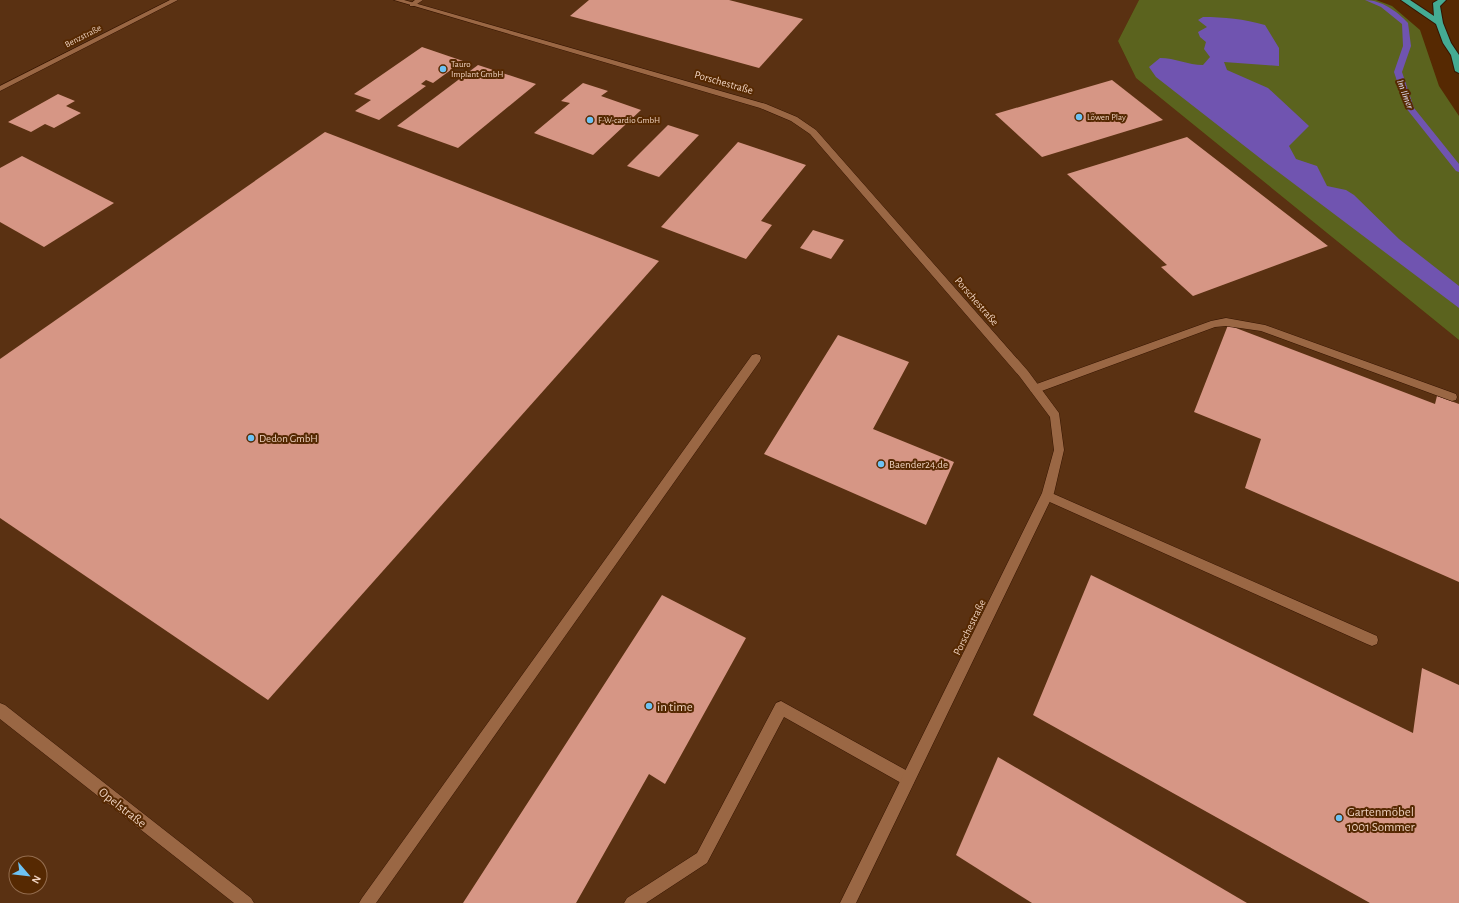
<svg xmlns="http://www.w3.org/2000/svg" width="1459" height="903" viewBox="0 0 1459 903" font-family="'Alegreya Sans',sans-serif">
<rect width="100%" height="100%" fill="#562902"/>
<path fill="#5a3112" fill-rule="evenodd" d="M0 0H1139L1118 41 1136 78 1459 340V903H0ZM16 863H40V887H16Z"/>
<path fill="#5b631e" d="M1139 0H1376L1392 6 1420 30 1439 86 1459 116V340L1136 78 1118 41Z"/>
<path fill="#7054b0" d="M1203 17C1224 17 1244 19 1265 25L1279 48V66L1224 62 1227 70 1268 88 1309 126 1289 146 1296 159 1317 166 1327 186 1346 190 1354 195 1399 239 1459 286V308L1265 162 1156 77 1149 67 1160 58C1175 58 1188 65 1203 65L1210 57 1204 49 1206 42 1200 37 1198 32 1207 27 1198 20Z"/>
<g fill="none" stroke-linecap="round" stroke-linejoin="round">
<path fill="#7054b0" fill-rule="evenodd" d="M1365 0C1381 0 1397 11 1408 23L1411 46 1402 72 1414 108 1459 164V172L1456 171 1406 108 1394 72 1403 46 1402 24 1381 7Z"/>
</g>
<g fill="#d69685">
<path d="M589 0H729L803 19 759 68 570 16Z"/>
<path d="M422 47 463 61 433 83 426 80 421 84 426 86 379 120 355 111 371 100 354 94Z"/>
<path d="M478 65 536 84 458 148 397 126Z"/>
<path d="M1112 80 1163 120 1042 157 995 114Z"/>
<path d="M583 83 608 91 601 96 641 110 593 155 534 133 570 103 561 101Z"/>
<path d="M58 94 75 101 66 106 81 113 54 128 45 124 31 132 8 122Z"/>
<path d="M668 125 699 135 659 177 627 166Z"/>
<path d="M325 132 659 261 268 700 0 518V359Z"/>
<path d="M1187 137 1328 246 1193 296 1161 267 1167 265 1067 174Z"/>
<path d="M738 142 806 165 761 221 772 225 746 259 661 227Z"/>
<path d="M22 156 114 203 44 247 0 222V168Z"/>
<path d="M813 230 844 240 831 259 800 248Z"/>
<path d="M1228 325 1435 404 1437 396 1459 404V582L1245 488 1261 439 1194 412Z"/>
<path d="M838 335 909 362 873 429 954 462 926 525 764 454Z"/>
<path d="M1091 575 1413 733 1422 668 1459 685V903H1370L1033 715Z"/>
<path d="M662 595 746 638 665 784 649 774 576 903H463Z"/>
<path d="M998 757 1247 903H1032L956 855Z"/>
</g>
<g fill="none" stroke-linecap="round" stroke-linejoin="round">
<defs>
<g id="service">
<path d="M415 0H423L414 6H410V4Z"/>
<path d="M1226 318 1265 325 1456 394 1457 397 1456 400 1452 401 1261 331 1226 326 1215 327 1039 392H1031L1030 389 1031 386 1211 321Z"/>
<path d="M756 354 760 355 761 358 760 361 376 903H359L362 898 752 355Z"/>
<path d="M1047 491 1377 636 1378 640 1377 644 1372 646 1367 644 1043 499 1041 496 1043 493Z"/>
<path d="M781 701 913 774 915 779 913 784 908 786 903 784 784 717 707 863 646 903H624L627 898 697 853 776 703Z"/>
</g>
<g id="minor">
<path d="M170 0H178L0 91V86Z"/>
<path d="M394 0H404L766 104 797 117 816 130 1028 371 1059 413 1064 450 1054 493 856 903H840L1042 493 1054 450 1050 417 1020 377 810 134 791 121 760 108Z"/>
<path d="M0 703 5 705 251 898 254 903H234L0 719Z"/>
</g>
<path id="motorway" d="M1401 0H1410L1434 16 1433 3 1438 0H1446L1440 6 1443 23 1451 43 1459 55V73L1455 71 1451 55 1443 43 1436 24Z"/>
</defs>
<use href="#service" stroke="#351400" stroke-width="1"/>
<use href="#minor" stroke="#351400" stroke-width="1"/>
<use href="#motorway" stroke="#351400" stroke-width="2"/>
<use href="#service" fill="#9a6744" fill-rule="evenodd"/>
<use href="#minor" fill="#9a6744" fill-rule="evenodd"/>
<use href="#motorway" fill="#44ab93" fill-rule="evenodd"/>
</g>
<g fill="#6dc2f3" stroke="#562902" stroke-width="1.5">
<circle cx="443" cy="69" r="4"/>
<circle cx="1079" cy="117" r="4"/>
<circle cx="590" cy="120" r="4"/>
<circle cx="251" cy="438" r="4"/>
<circle cx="881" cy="464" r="4"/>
<circle cx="649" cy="706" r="4"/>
<circle cx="1339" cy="818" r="4"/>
</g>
<g text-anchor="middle" stroke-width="4" stroke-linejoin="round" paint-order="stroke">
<g font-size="9" fill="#eed1bf" stroke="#562902">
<text transform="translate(83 36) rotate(-27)" y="3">Benzstraße</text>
</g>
<g font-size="9" fill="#eed1bf" stroke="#562902" text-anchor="start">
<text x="451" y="67">Tauro<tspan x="451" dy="10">Implant GmbH</tspan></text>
<text x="1087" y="120">Löwen Play</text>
<text x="598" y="123">F-W-cardio GmbH</text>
</g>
<g font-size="10" font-style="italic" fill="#e1dcf5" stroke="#562902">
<text transform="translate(1406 94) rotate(69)" y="4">Im Ilmer</text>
</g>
<g font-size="11" fill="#eed1bf" stroke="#562902">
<text transform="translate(724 82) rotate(16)" y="4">Porschestraße</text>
<text transform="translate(977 301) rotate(49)" y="4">Porschestraße</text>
<text transform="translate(969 627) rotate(-64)" y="4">Porschestraße</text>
</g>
<g font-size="11" fill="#eed1bf" stroke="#562902" text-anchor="start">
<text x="259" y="442">Dedon GmbH</text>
<text x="889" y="468">Baender24.de</text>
</g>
<g font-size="13" fill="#eed1bf" stroke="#562902" text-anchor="start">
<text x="657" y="711">in time</text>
<text x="1347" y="816">Gartenmöbel<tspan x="1347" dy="15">1001 Sommer</tspan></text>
</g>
<g font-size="13" fill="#eed1bf" stroke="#562902">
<text transform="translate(123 807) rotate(38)" y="5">Opelstraße</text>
</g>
</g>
<g transform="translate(28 875) rotate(118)"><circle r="19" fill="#562902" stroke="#936c4e"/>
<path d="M0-3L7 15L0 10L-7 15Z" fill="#6dc2f3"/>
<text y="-6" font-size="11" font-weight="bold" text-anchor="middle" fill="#eed1bf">N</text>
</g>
</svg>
